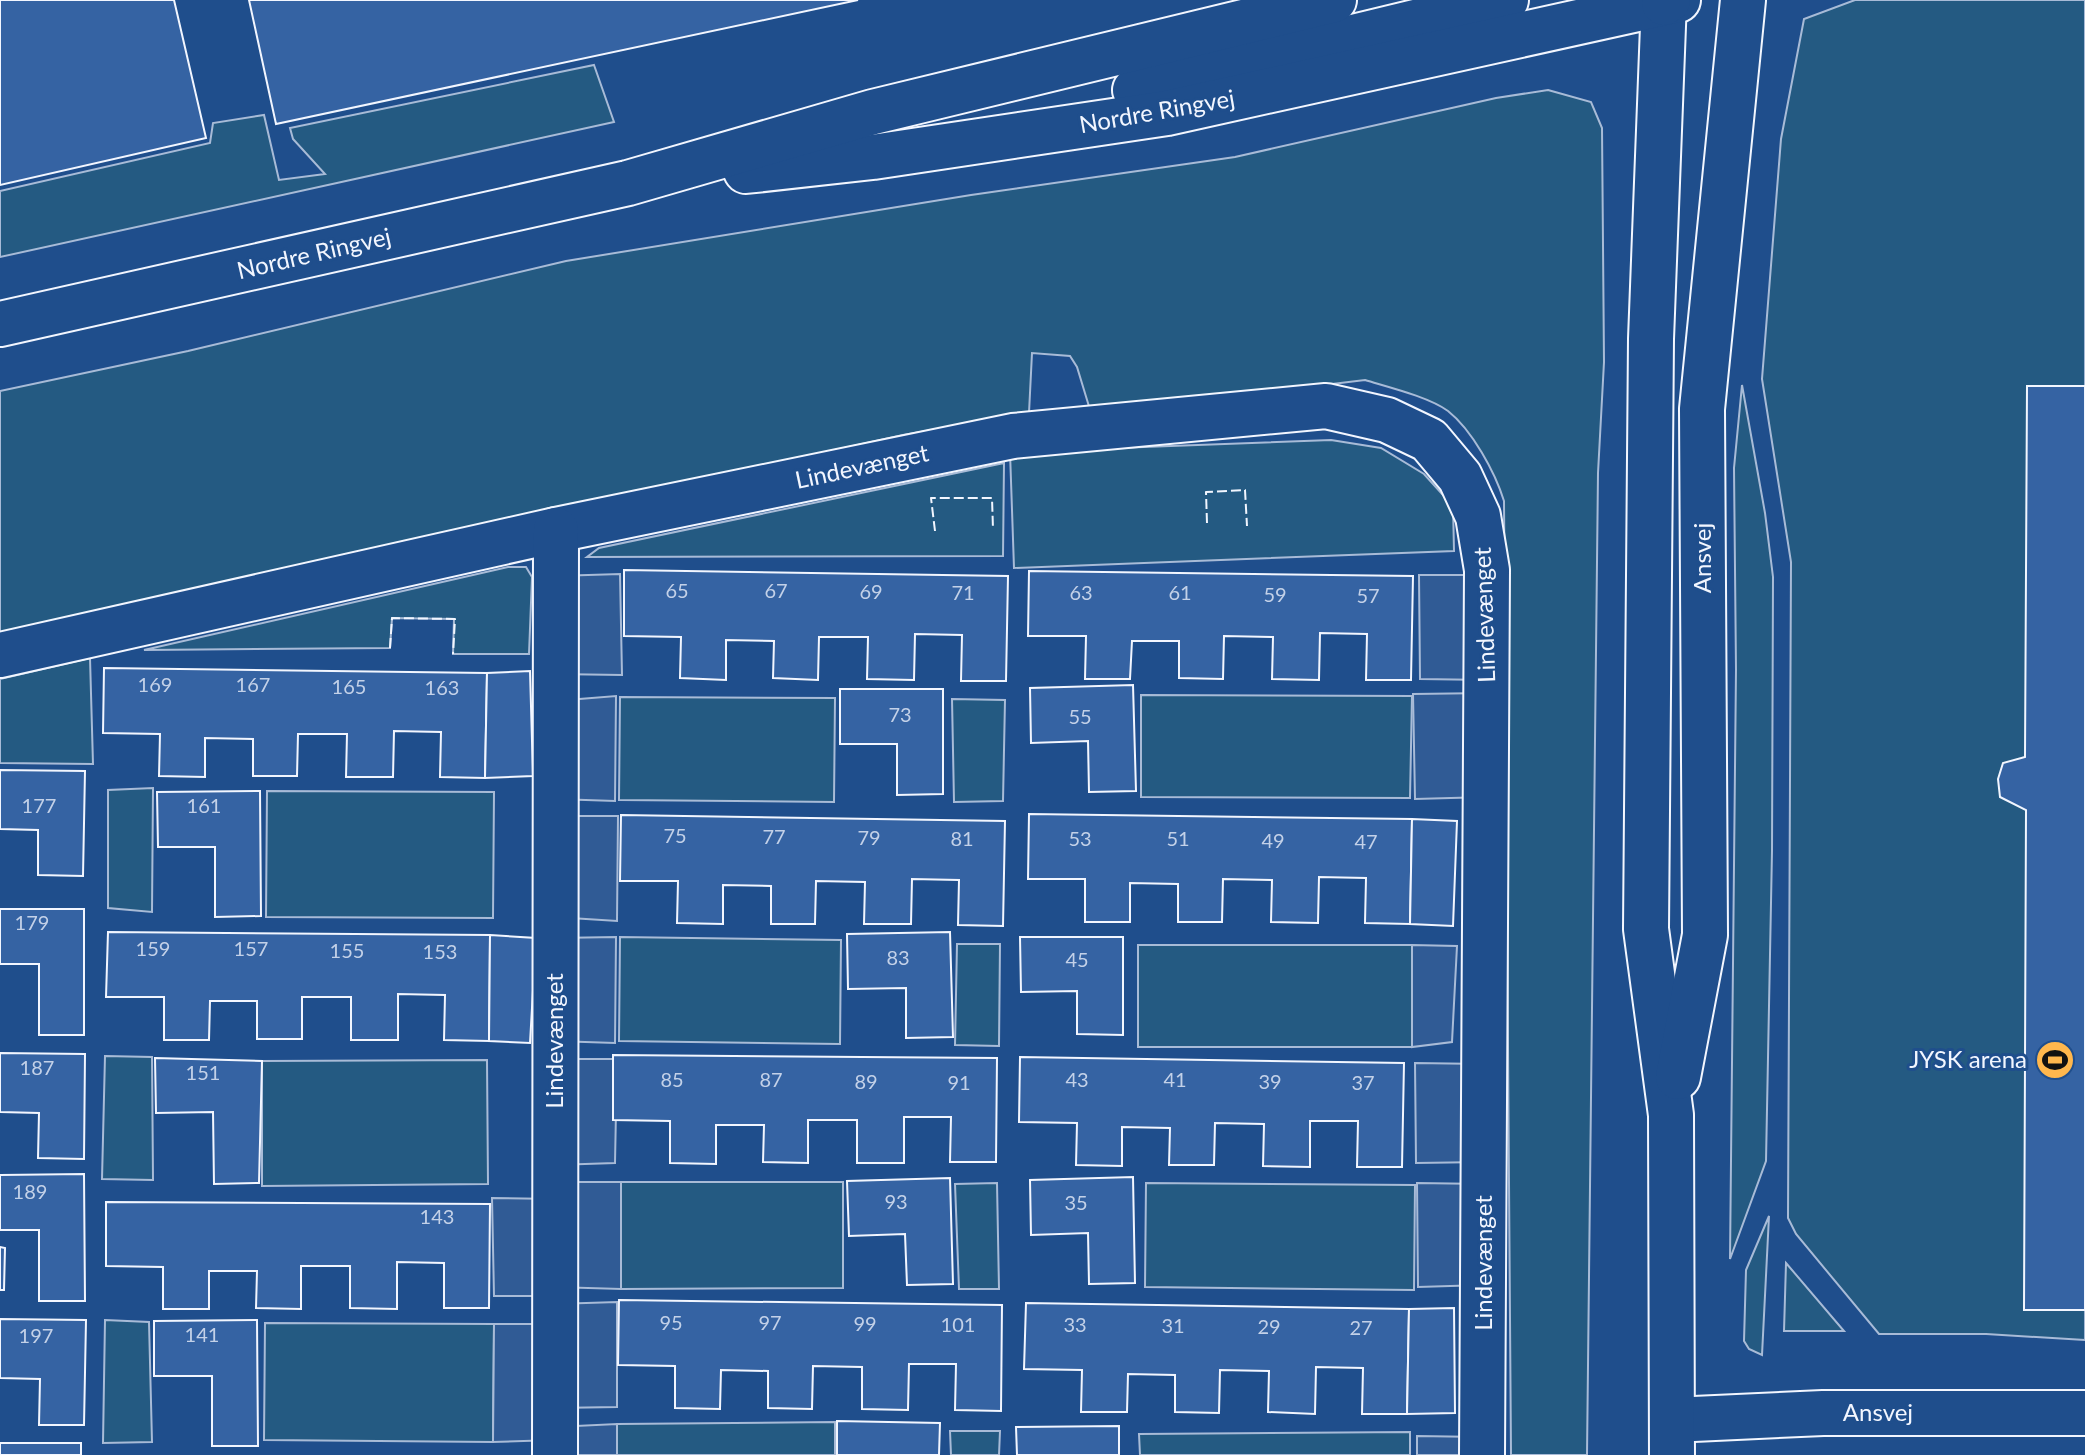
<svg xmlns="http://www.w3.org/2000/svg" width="2085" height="1455" viewBox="0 0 2085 1455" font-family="Lato,sans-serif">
<rect width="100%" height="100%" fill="#1f4e8c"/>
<g fill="#245a82" stroke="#a8bbd7" stroke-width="2">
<path d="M1855 0H2085V1340L1986 1334H1879L1796 1234 1788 1218 1791 562 1762 379 1781 139 1804 19Z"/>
<path d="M594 65 614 122 0 257V191L210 143 213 123 264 115 279 180 325 174 293 139 290 128Z"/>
<path d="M1548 90 1591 102 1602 128 1604 362 1598 473 1587 1455H1511L1504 501C1495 472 1472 430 1448 411 1429 397 1388 387 1365 380L1091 413 1077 367 1070 356 1032 353 1029 413 903 435 0 634V391L188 351 566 261 971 195 1235 157 1496 98Z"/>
<path d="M1742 385 1765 513 1773 577 1772 851 1766 1161 1730 1259 1736 669 1734 468Z"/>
<path d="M1331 440 1381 448 1424 474 1453 506 1454 551 1014 568 1010 452Z"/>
<path d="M1004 463 1003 556 587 557 599 548Z"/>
<path d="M508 567H526L532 577 529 654H453L454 619 392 618 390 648 144 650Z"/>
<path d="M90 658 93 764 0 763V679Z"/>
<path d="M1141 695 1412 696 1410 798 1141 797Z"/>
<path d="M620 697 835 698 834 802 619 800Z"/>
<path d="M952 699 1005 700 1003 801 954 802Z"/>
<path d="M153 788 152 912 108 908V790Z"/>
<path d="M267 791 494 792 493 918 266 917Z"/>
<path d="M620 937 841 940 840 1044 619 1041Z"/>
<path d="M957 944H1000L999 1046 955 1045Z"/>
<rect x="1138" y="945" width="274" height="102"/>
<path d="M105 1056 152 1057 153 1180 102 1179Z"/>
<path d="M487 1060 488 1184 262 1186V1061Z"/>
<path d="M621 1182H843V1288L621 1289Z"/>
<path d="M997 1183 999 1289H959L955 1184Z"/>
<path d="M1146 1183 1415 1185 1414 1290 1145 1287Z"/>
<path d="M1769 1216 1762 1355 1749 1349 1744 1341 1746 1270Z"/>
<path d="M1786 1263 1844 1331H1784Z"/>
<path d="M105 1320 149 1322 152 1442 103 1443Z"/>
<path d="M265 1323 494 1324 493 1442 264 1440Z"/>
<path d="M835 1422V1455H617V1424Z"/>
<path d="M1000 1431 999 1455H951L950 1431Z"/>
<path d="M1410 1432V1455H1140L1139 1434Z"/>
</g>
<g fill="#305b95" stroke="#a8bbd7" stroke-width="2">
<path d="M620 574 622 675 555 674 556 576Z"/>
<path d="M1419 575H1487L1488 680 1420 679Z"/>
<path d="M1488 693 1487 797 1415 799 1413 694Z"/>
<path d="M616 696 615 801 556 799 555 701Z"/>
<path d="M556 816H618L617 921 555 917Z"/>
<path d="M616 937 615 1043 555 1041 556 938Z"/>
<path d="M1412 945 1457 946 1452 1042 1412 1047Z"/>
<path d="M555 1059H617L615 1163 555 1165Z"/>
<path d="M1415 1063 1483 1064 1484 1162 1416 1163Z"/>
<path d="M555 1182H621V1289L555 1287V1296H494L492 1198 555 1199Z"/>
<path d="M1417 1183 1484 1184 1483 1285 1418 1287Z"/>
<path d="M617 1302V1407L555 1408V1427L617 1424V1455H555L554 1440 493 1442 494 1324H554L555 1304Z"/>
<path d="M1417 1436 1482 1437V1455H1417Z"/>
</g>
<g fill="#3563a3" stroke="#f2f6ff" stroke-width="2">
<path d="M0 0H174L206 138 0 185Z"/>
<path d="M249 0H858L276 124Z"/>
<path d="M2027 386H2085V1310H2024L2026 810 2000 797 1998 779 2003 763 2025 757Z"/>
<path d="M624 570 1008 576 1006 681H961L962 635 915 634 914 680 867 679 868 637H819L818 680 773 678 774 641 726 640V680L680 678 681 637 624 636Z"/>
<path d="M1029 571 1413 576 1411 680H1366L1367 634 1320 633 1319 680 1272 679 1273 637 1224 636 1223 679 1179 678V641H1132L1130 679H1085L1086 636H1028Z"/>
<path d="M104 668 487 673 485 778 440 777 441 732 394 731 393 777H346L347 734H298L297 776H253V739L205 738V777L159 776 160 734 103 733Z"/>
<path d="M530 671 533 776 485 778 487 673Z"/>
<path d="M1133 685 1136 791 1089 792 1088 741 1031 743 1030 688Z"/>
<path d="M840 689H943V794L897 795V744H840Z"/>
<path d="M0 770 85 771 83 876 38 875V830L0 829Z"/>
<path d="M260 791 261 916 215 917V847H158L157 792Z"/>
<path d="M1029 814 1412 819 1410 924 1365 923 1366 878 1319 877 1318 923 1271 922 1272 880 1223 879 1222 922H1178V884L1130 883V922H1085V879H1028Z"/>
<path d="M621 815 1005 821 1003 926 958 925 959 880 912 879 911 924H864L865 882 816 881 815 924H771V886L723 885V924L677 923 678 881H620Z"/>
<path d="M1412 819 1457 821 1453 926 1410 924Z"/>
<path d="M0 909H84V1035H39V964H0Z"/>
<path d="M108 932 490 935 489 1041 444 1040 445 995 398 994V1040H351V997H302V1039H257V1001H210L209 1040H164V997H106Z"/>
<path d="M950 932 953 1037 906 1038V988L848 989 847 934Z"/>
<path d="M490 935 536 938 530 1043 489 1041Z"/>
<path d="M1020 937H1123V1035L1077 1034V991L1021 992Z"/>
<path d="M0 1053 85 1054 84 1159 38 1158 39 1113 0 1112Z"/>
<path d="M613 1055 997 1058 996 1162H950L951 1117H904V1163H857V1120H808V1163L763 1162 764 1125H716V1164L670 1163V1121L613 1120Z"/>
<path d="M1020 1057 1404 1063 1402 1167H1357L1358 1121H1310V1167L1263 1166 1264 1124 1215 1123 1214 1165H1169L1170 1128 1122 1127V1166L1076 1165 1077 1123 1019 1122Z"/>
<path d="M155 1058 262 1061 259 1183 214 1184 213 1112 156 1113Z"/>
<path d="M84 1174 85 1301H39V1230H0V1175Z"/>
<path d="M1133 1177 1135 1283 1089 1284 1088 1233 1031 1235 1030 1180Z"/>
<path d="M950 1178 953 1284 907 1285 905 1234 849 1236 847 1181Z"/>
<path d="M106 1202 490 1204 489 1308H444V1263L397 1262V1309L350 1308V1266H301V1309L256 1308 257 1271H209V1309H163V1267L106 1266Z"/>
<path d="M0 1247 5 1248 4 1290H0Z"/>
<path d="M619 1300 1002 1305 1001 1411 955 1410 956 1364H909L908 1410 862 1409V1367L813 1366 812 1409 768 1408V1371L721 1370 720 1409 675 1408V1366L618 1365Z"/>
<path d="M1026 1303 1409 1309 1407 1414H1362L1363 1368 1316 1367 1315 1414 1268 1412 1269 1371 1220 1370 1219 1413 1175 1412V1375L1128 1374 1127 1412H1081L1082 1370 1024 1369Z"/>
<path d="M1454 1308 1455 1413 1407 1414 1409 1309Z"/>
<path d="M0 1319 86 1320 84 1425H39L40 1379 0 1378Z"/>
<path d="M257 1320 258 1446H212V1376H154V1321Z"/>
<path d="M837 1421 940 1423 939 1455H837Z"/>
<path d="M1119 1426V1455H1017L1016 1427Z"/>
<rect x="0" y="1443" width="81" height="12"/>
</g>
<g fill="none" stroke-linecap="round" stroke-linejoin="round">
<defs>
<g id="minor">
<path d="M0 655 556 530 1013 436 1326 406 1387 420 1429 440 1460 477 1478 516 1487 570 1482 1455"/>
<path d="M1672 1420 1823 1413H2085"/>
<path d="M555 1455 556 530"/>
</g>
<g id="tertiary">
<path d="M1664 0 1651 339 1646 929 1671 1115 1672 1455"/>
<path d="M1678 1077 1705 935 1702 409 1743 0"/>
</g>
<g id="secondary">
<path d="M1135 90 1506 0"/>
<path d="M746 171 873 157 1167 113 1678 0"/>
<path d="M0 324 628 183 873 112 1334 0"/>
</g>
<path id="motorway" d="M1664 3 1668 0"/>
</defs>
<use href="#minor" stroke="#f2f6ff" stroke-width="48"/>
<use href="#tertiary" stroke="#f2f6ff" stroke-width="48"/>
<use href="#secondary" stroke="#f2f6ff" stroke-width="48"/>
<use href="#motorway" stroke="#f2f6ff" stroke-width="48"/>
<use href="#minor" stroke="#1f4e8c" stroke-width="44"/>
<use href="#tertiary" stroke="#1f4e8c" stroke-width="44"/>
<use href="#secondary" stroke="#1f4e8c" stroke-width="44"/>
<use href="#motorway" stroke="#1f4e8c" stroke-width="44"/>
<g stroke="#f2f6ff" stroke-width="2" stroke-dasharray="10 4" stroke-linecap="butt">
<path d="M1207 523 1206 492 1245 490 1247 526"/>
<path d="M935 531 931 498H992L993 529"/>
<path d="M390 648 392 618 455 619 453 654"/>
</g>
</g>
<defs>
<symbol id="stadium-disc" viewBox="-11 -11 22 22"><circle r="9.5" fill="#ffb74d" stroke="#1f4e8c"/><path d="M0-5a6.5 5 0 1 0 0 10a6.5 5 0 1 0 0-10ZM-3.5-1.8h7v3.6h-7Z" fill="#111"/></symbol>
</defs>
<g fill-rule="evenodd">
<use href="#stadium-disc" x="2033" y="1038" width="44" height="44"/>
</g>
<g text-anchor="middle" stroke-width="6" stroke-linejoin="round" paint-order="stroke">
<g font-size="20" fill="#c3d1e8">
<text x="677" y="598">65</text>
<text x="776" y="598">67</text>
<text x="871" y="599">69</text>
<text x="963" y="600">71</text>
<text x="1081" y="600">63</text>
<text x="1180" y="600">61</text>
<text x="1275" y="602">59</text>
<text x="1368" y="603">57</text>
<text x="155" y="692">169</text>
<text x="253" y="692">167</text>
<text x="349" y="694">165</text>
<text x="442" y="695">163</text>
<text x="900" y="722">73</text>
<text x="1080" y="724">55</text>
<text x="39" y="813">177</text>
<text x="204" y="813">161</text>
<text x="675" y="843">75</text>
<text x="774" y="844">77</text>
<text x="869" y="845">79</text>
<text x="962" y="846">81</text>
<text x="1080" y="846">53</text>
<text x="1178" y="846">51</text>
<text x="1273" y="848">49</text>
<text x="1366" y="849">47</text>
<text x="32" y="930">179</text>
<text x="153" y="956">159</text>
<text x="251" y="956">157</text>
<text x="347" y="958">155</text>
<text x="440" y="959">153</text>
<text x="898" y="965">83</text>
<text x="1077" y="967">45</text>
<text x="37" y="1075">187</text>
<text x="203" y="1080">151</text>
<text x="672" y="1087">85</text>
<text x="771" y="1087">87</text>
<text x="1077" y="1087">43</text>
<text x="1175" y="1087">41</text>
<text x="866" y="1089">89</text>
<text x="1270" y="1089">39</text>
<text x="959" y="1090">91</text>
<text x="1363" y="1090">37</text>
<text x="30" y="1199">189</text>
<text x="896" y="1209">93</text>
<text x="1076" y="1210">35</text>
<text x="437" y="1224">143</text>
<text x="671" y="1330">95</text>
<text x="770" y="1330">97</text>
<text x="865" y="1331">99</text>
<text x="958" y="1332">101</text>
<text x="1075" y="1332">33</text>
<text x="1173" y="1333">31</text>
<text x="1269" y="1334">29</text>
<text x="1361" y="1335">27</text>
<text x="202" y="1342">141</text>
<text x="36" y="1343">197</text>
</g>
<g font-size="24" fill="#f2f6ff" stroke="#1f4e8c">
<text transform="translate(1157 112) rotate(-10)" y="8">Nordre Ringvej</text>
<text transform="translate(314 254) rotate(-13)" y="8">Nordre Ringvej</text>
<text transform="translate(862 467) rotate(-12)" y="8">Lindevænget</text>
<text transform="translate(1703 558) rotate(-90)" y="8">Ansvej</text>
<text transform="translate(1485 615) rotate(-92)" y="8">Lindevænget</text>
<text transform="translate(555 1041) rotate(-90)" y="8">Lindevænget</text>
<text transform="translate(1484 1263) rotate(-90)" y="8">Lindevænget</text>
<text x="1878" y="1421">Ansvej</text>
</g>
<g font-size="24" fill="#f2f6ff" stroke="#1f4e8c" text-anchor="end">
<text x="2027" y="1068">JYSK arena</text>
</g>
</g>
</svg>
